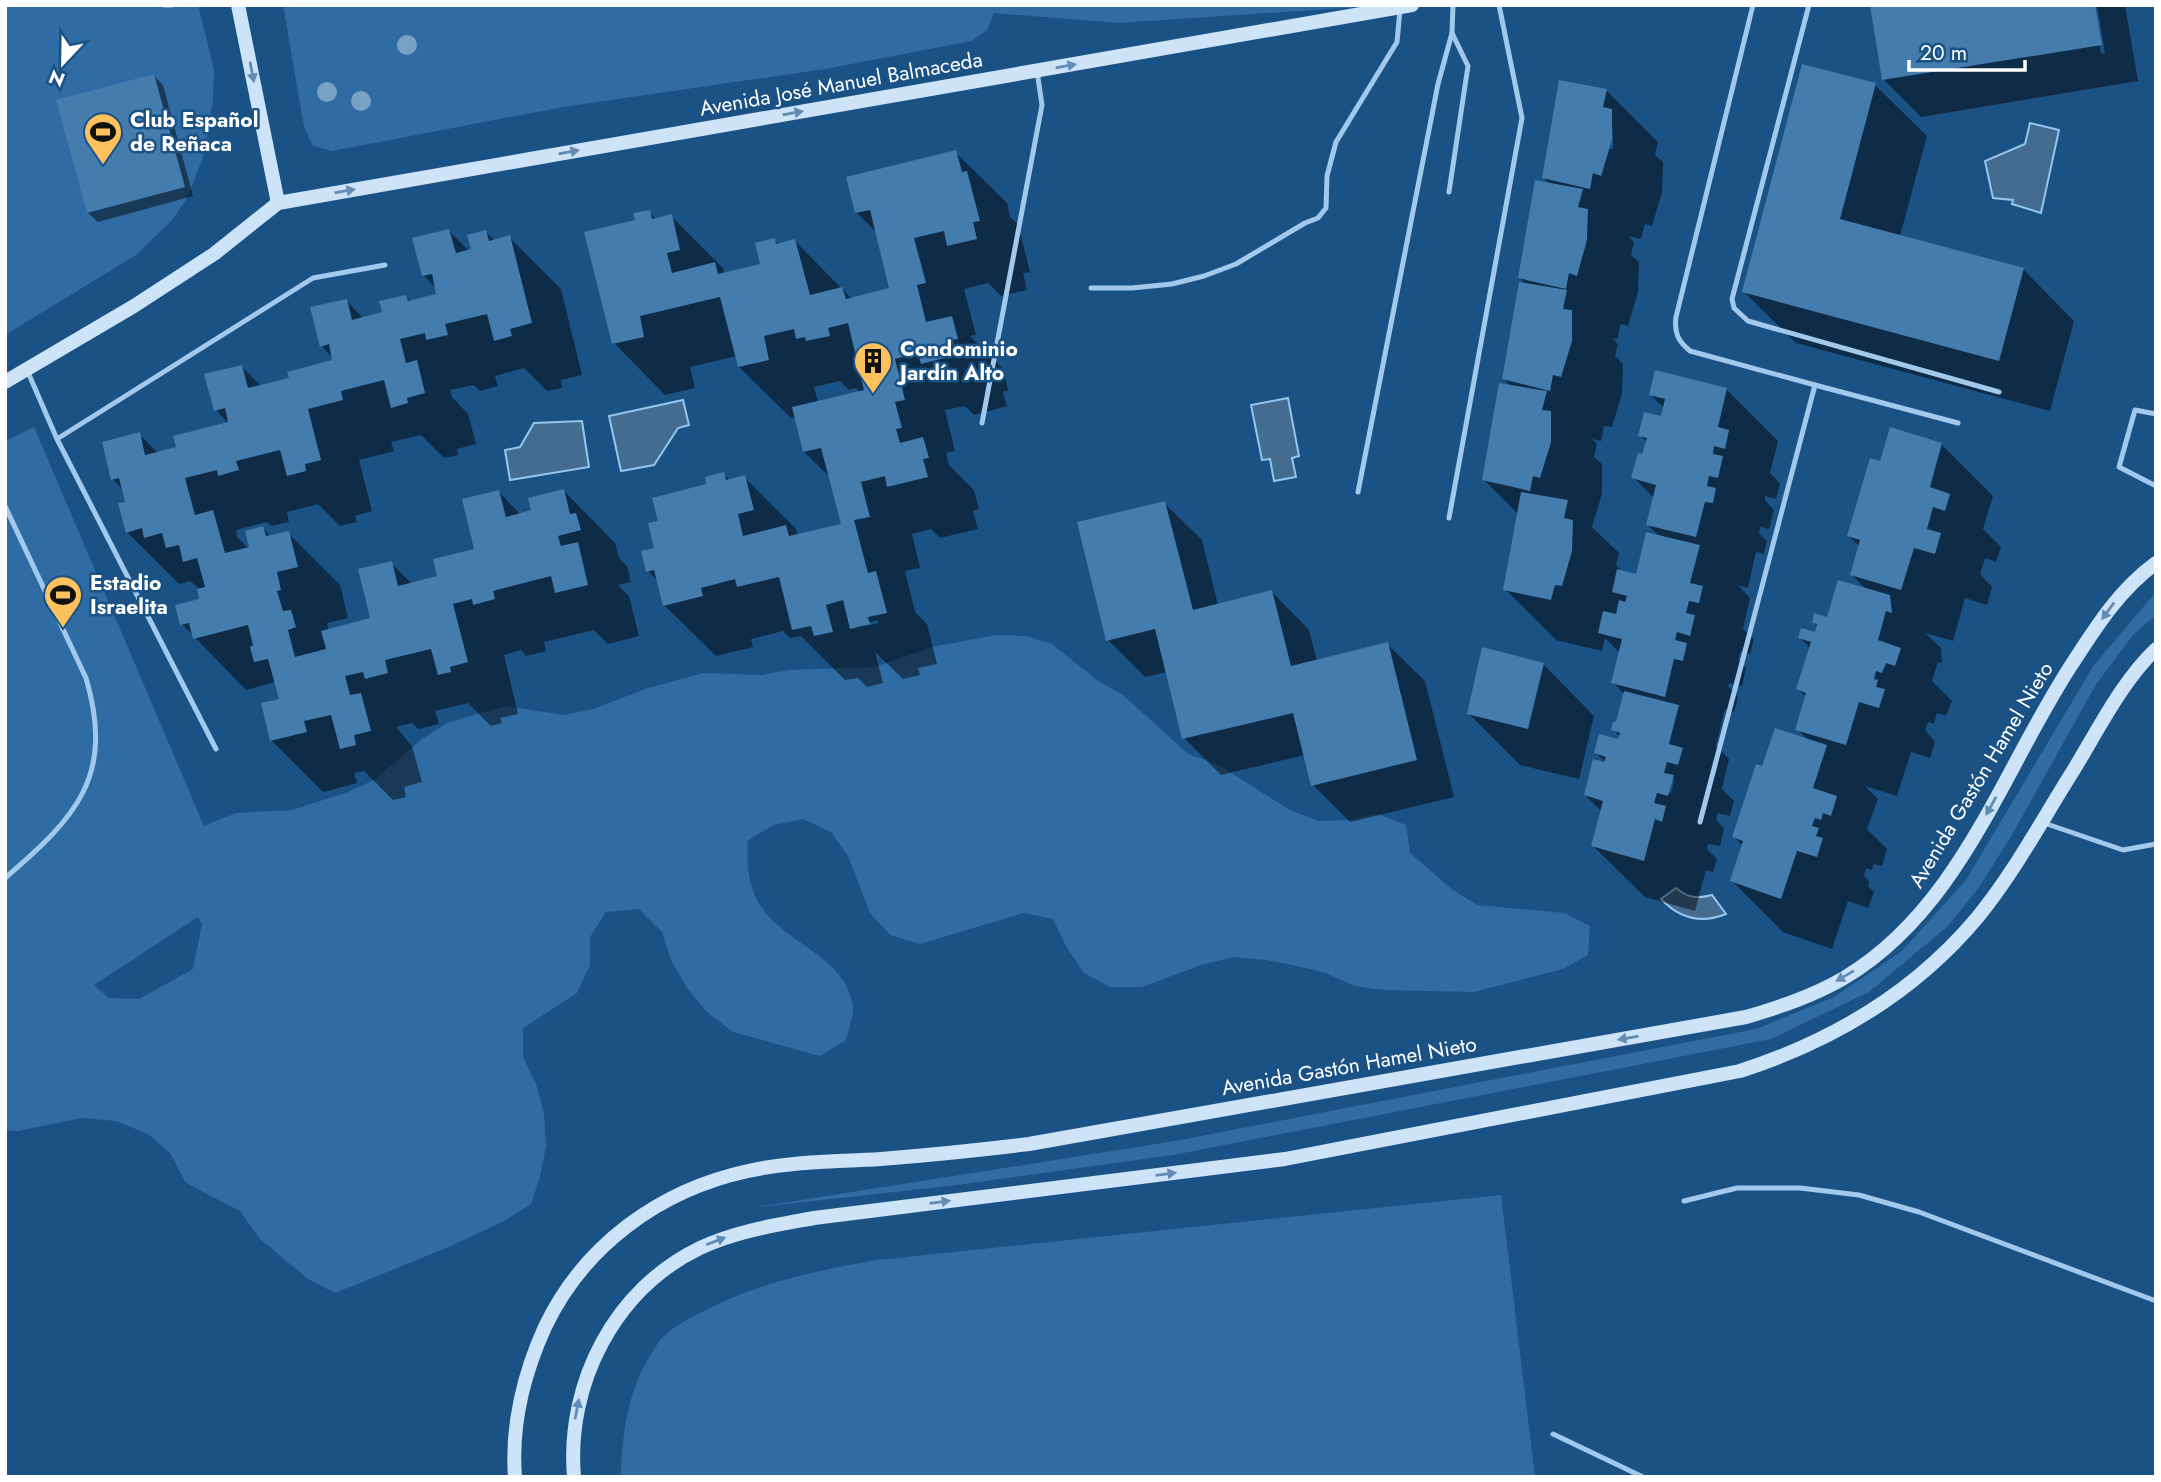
<svg xmlns="http://www.w3.org/2000/svg" width="2161" height="1482" viewBox="0 0 2161 1482" font-family="Jost,sans-serif">
<rect width="100%" height="100%" fill="#1b5285"/>
<g fill="#2e6ca3" fill-rule="evenodd">
<path d="M5 5H198L214 69 213 101 204 155 187 198 173 219 136 255 5 335Z"/>
<path d="M283 5H1391L1118 23 994 13 987 30 972 41 825 69 563 107 332 151 313 146 304 127Z"/>
<path d="M34 427 204 826 236 813 292 810 348 792 374 780 422 739 447 723 505 706 564 715 593 709 648 688 704 673 761 675 790 670 875 667 932 647 996 635 1026 636 1052 644 1098 681 1123 695 1188 754 1217 764 1290 810 1319 821 1347 820 1378 814 1406 825 1410 853 1453 890 1477 905 1564 913 1590 926 1588 955 1563 969 1474 992 1383 990 1354 986 1326 973 1297 966 1266 960 1234 957 1201 965 1142 987H1110L1084 973 1067 948 1053 919 1024 913 920 944 890 935 870 913 848 856 831 832 803 819 774 825 748 840C747 860 747 879 756 898 779 944 848 954 853 1008 853 1018 848 1031 846 1040L820 1056 733 1032 707 1012 687 988 671 960 662 932 639 909 606 912 590 937V965L577 993 523 1028V1057L536 1084 544 1113 546 1146 540 1177 531 1204 504 1221 449 1247 335 1293 308 1279 260 1239 240 1211 186 1183 170 1153 148 1134 116 1121 82 1118 18 1131 5 1130V441ZM198 917 202 924 193 969 139 999 109 998 94 985Z"/>
<path d="M2156 592V615L2133 635 2095 686 2012 835 1979 887 1949 925 1869 992 1771 1039 1173 1155 957 1185 751 1208 1175 1141 1756 1029 1834 997 1902 951 1966 880 2094 665Z"/>
<path d="M1501 1195 1535 1477H621C622 1433 628 1391 651 1354 655 1349 658 1341 663 1337 674 1326 690 1318 704 1311 760 1282 815 1271 877 1260Z"/>
</g>
<g fill="#446c91" stroke="#94c5ed" stroke-width="2">
<path d="M2030 123 2059 130 2041 213 2012 204 2013 200 1993 198 1985 161 2025 144Z"/>
<path d="M1288 398 1299 456 1292 458 1296 477 1274 481 1270 459 1262 460 1251 405Z"/>
<path d="M683 400 689 425 678 428 654 465 621 471 609 416Z"/>
<path d="M582 421 589 467 510 480 505 450 520 447 534 423Z"/>
<path d="M1676 888C1688 898 1697 899 1712 895L1726 914C1701 924 1680 919 1661 899Z"/>
</g>
<g fill="#0007" fill-rule="evenodd">
<path d="M2093 5 2101 54 2105 53 2097 5H2125L2138 81 1921 117 1883 79Z"/>
<path d="M154 76 163 85 193 196 98 222 88 213Z"/>
<path d="M1875 85 1927 136 1900 236 2023 269 2074 321 2050 411 1796 343 1744 292Z"/>
<path d="M1606 90 1658 142 1655 155 1663 162 1662 192 1652 226 1645 224 1641 239 1628 236 1634 242 1631 255 1639 262 1638 292 1628 326 1621 324 1617 339 1612 338 1618 344 1615 356 1623 364 1622 394 1612 427 1604 426 1601 441 1592 439 1597 444 1594 457 1602 464V494L1592 527 1619 553 1616 565 1623 572 1637 576 1660 537 1648 525 1655 499 1633 477 1647 442 1640 435 1662 418 1665 409 1651 395 1726 389 1778 441 1770 473 1780 483 1776 499 1765 496V500L1774 510 1769 529 1760 527 1759 533 1767 541 1764 554 1756 552 1748 588 1738 585 1750 598 1743 629 1754 639 1750 654 1741 651 1738 660 1746 668 1742 686 1729 683 1728 686 1738 697 1734 712 1725 709 1716 746 1729 759 1722 789 1734 801 1730 816 1718 813 1716 820 1724 828 1720 846 1708 844 1707 849 1717 859 1713 872 1706 870 1695 911 1645 897 1593 846 1602 812 1585 795 1608 765 1596 753 1619 741 1620 737 1613 729 1617 724 1625 695 1613 682 1620 653 1605 638 1602 651 1556 640 1505 589 1518 514 1484 480 1512 387 1504 379 1527 285 1520 278 1551 185 1544 178ZM1613 127V149H1610V135ZM1671 777 1674 780 1671 793 1667 792Z"/>
<path d="M955 152 1007 203 1010 217 1018 224 1030 272 1023 273 1027 290 1001 296 988 283 964 289 976 335 970 336 1003 369 1008 390 1003 392 1007 406 974 415 965 406 945 410 955 451 946 453 949 465 974 490 979 509 973 511 978 529 940 538 931 529 912 534 920 568 905 571 915 612 927 624 937 664 918 668 920 675 903 679 875 652 883 683 867 687 858 678 845 680 801 636 790 638 783 631 751 639 753 647 716 656 664 605 658 581 648 571 657 549 660 522 723 474 730 481 744 477 796 529 798 536 843 525 831 478 804 452 796 417 791 418 739 367 737 356 690 367 695 388 665 395 614 343 637 221 649 212 657 220 671 216 723 268 724 275 762 265 774 240 779 245 795 241 852 299 891 289 877 233 856 212ZM840 381 849 390 856 388 860 392 818 403 814 387ZM878 620 879 623 866 626 863 624Z"/>
<path d="M449 231 469 251 486 232 495 241 509 237 561 289 582 375 561 380 562 388 547 391 524 368 495 376 498 386 480 391 474 385 450 390 452 397 468 414 476 444 457 449 458 455 444 458 421 435 391 442 394 451 359 460 372 511 355 516 357 522 340 526 318 504 287 512 289 522 271 526 267 522 236 530 237 537 252 552 263 528 271 537 288 533 340 585 348 618 327 623 329 631 372 620 391 563 412 584 439 578 476 550 499 492 521 515 533 512 564 491 615 543 619 558 627 566 631 582 618 585 629 596 639 636 608 644 594 630 544 642 546 651 526 656 521 650 504 655 518 714 500 718 502 723 491 726 468 703 435 711 439 724 418 729 412 723 396 727 412 746 422 782 404 787 406 797 393 800 364 771 354 773 357 783 323 792 271 740 281 700 276 682 246 690 182 624 201 600 199 588 190 581 179 584 127 532V503L124 491 113 479 139 434 158 453 178 448 229 424 216 410 242 367 262 387 291 379 335 361 322 346 346 300 364 319 384 313 406 297 411 302 439 295 437 289 424 276Z"/>
<path d="M1941 444 1993 496 1983 529 2001 547 1996 562 1985 558 1980 574 1992 587 1987 605 1965 598 1953 641 1925 633 1941 648 1942 663 1938 662 1932 681 1952 701 1946 716 1937 713 1934 724 1928 722 1925 730 1935 742 1930 758 1911 752 1897 796 1865 786 1878 799 1867 829 1887 849 1882 866 1874 864 1872 870 1866 868 1864 876 1869 881 1868 886 1874 892 1868 908 1848 901 1832 949 1783 932 1732 881 1743 846 1734 837 1763 768 1809 741 1797 729 1806 697 1798 689 1811 649 1800 638 1816 635 1818 627 1814 622 1828 619 1867 590 1852 575 1860 547 1849 536 1881 463Z"/>
<path d="M1164 503 1202 540 1218 605 1272 592 1309 630 1317 661 1387 644 1425 681 1454 797 1350 822 1313 785 1305 755 1221 775 1184 738 1167 672 1145 677 1108 640Z"/>
<path d="M1543 664 1594 716 1579 779 1520 765 1469 714Z"/>
</g>
<g fill="#447cae">
<path d="M1870 5H2095L2102 45 1882 80Z"/>
<path d="M1802 64 1876 83 1840 219 2024 268 1999 361 1742 292Z"/>
<path d="M154 74 185 187 87 213 56 100Z"/>
<path d="M1559 80 1607 89 1603 107 1612 109V140L1601 176 1593 173 1590 189 1542 178Z"/>
<path d="M956 150 962 172 967 171 980 221 973 222 977 239 947 246 944 231 914 238 926 283 917 285 926 322 952 316 958 339 952 340 956 355 921 364 918 353 895 359 905 400 895 402 902 428 896 429 900 443 923 437 929 458 923 459 928 477 887 487 885 476 861 482 870 517 854 520 868 573 876 571 887 613 868 617 870 624 850 629 843 600 826 605 833 632 814 636 811 626 792 630 779 577 737 587 735 579 701 588 703 596 663 606 654 570 646 572 641 551 654 548 648 523 658 521 652 498 706 484 705 477 724 472 726 480 745 475 754 510 738 514 743 536 786 525 789 536 841 524 821 448 803 452 792 407 864 390 848 323 828 328 830 336 806 341 805 337 796 339 794 329 764 336 769 360 738 367 720 297 640 316 644 337 612 344 584 232 635 220 633 213 650 210 652 219 672 214 680 250 667 253 672 273 715 262 718 274 760 264 755 243 775 238 776 244 795 239 810 295 842 287 846 299 889 288 870 210 855 213 846 177Z"/>
<path d="M1535 180 1583 189 1578 207 1588 209 1587 240 1577 276 1569 273 1566 289 1518 278Z"/>
<path d="M449 229 456 253 471 249 467 235 486 230 489 241 510 235 532 323 510 329 512 336 494 341 487 314 445 324 448 335 426 340 425 333 400 339 406 363 417 360 425 393 407 398 408 403 391 408 384 380 341 391 343 400 308 409 321 460 305 464 306 471 287 476 280 450 236 461 239 470 218 476 217 470 185 478 195 515 213 510 225 553 249 547 245 531 263 526 266 536 289 531 298 567 277 572 281 590 277 591 283 611 291 610 296 627 288 630 295 657 326 649 321 631 370 618 358 569 392 561 398 586 437 576 433 559 474 549 462 499 499 490 506 517 531 510 528 498 564 489 570 514 576 513 581 530 558 536 561 546 578 542 588 585 555 593 551 576 493 591 495 599 473 605 472 599 453 604 468 662 450 667 451 672 438 675 431 649 385 660 388 673 365 679 363 672 345 676 350 695 361 693 371 731 354 735 356 745 340 749 331 715 304 721 307 732 270 741 261 703 279 699 268 659 254 662 250 647 253 645 248 625 193 639 189 623 180 625 175 605 199 599 197 589 205 587 197 558 183 562 179 545 166 548 162 533 144 538 142 528 126 533 118 503 125 502 119 478 111 480 102 442 140 432 145 455 176 447 173 436 228 422 225 408 214 411 204 374 242 365 248 388 289 378 287 372 332 360 329 344 320 347 310 307 347 299 352 320 382 312 379 301 406 295 408 301 436 294 432 274 422 276 412 238Z"/>
<path d="M1519 282 1567 290 1563 309 1572 310V341L1561 377 1553 375 1550 391 1502 379Z"/>
<path d="M1655 370 1727 388 1718 427 1729 430 1725 449 1714 446 1713 454 1723 456 1718 478 1709 476 1707 486 1716 488 1713 503 1705 502 1696 537 1646 525 1656 485 1631 478 1638 453 1642 454 1647 438 1638 436 1644 412 1661 416 1665 399 1649 395Z"/>
<path d="M1499 383 1547 391 1542 410 1551 411V442L1540 478 1533 476 1530 491 1482 480Z"/>
<path d="M1890 427 1942 443 1930 487 1950 494 1945 511 1933 507 1927 529 1941 533 1935 554 1914 548 1901 590 1850 575 1860 540 1847 536 1870 458 1880 461Z"/>
<path d="M1521 492 1568 500 1564 518 1573 520 1572 551 1562 586 1555 585 1551 600 1503 590Z"/>
<path d="M1165 501 1193 610 1272 590 1291 666 1388 642 1417 760 1311 786 1293 713 1182 739 1155 629 1106 641 1077 522Z"/>
<path d="M1646 532 1700 545 1690 583 1703 586 1699 603 1689 601 1686 613 1695 615 1690 636 1677 632 1675 640 1687 643 1683 661 1674 659 1665 697 1611 683 1622 639 1598 633 1603 611 1616 614 1619 600 1625 602 1627 596 1612 592 1617 569 1636 574Z"/>
<path d="M1838 580 1890 595 1892 613 1886 611 1878 640 1901 648 1895 666 1886 663 1882 673 1876 671 1874 679 1878 680 1876 687 1885 689 1879 708 1859 702 1846 745 1795 730 1806 693 1796 689 1811 642 1798 638 1801 628 1815 632 1817 624 1812 623 1814 613 1827 617Z"/>
<path d="M1482 647 1544 663 1528 729 1467 714Z"/>
<path d="M1624 691 1679 705 1669 744 1683 748 1678 765 1667 762 1664 773 1674 775 1668 796 1657 793 1654 803 1666 806 1662 822 1655 819 1644 861 1591 846 1603 801 1584 795 1593 759 1604 762 1606 757 1594 753 1599 734 1618 739 1620 733 1611 730 1613 722H1616Z"/>
<path d="M1775 728 1827 745 1813 788 1837 796 1831 816 1823 813 1821 820 1815 818 1812 826 1819 828 1816 836 1823 838 1817 857 1797 851 1781 899 1730 881 1743 841 1732 837 1756 764 1762 766Z"/>
</g>
<g fill="none" stroke-linecap="round" stroke-linejoin="round">
<g stroke="#a2c9eb" stroke-width="5">
<path d="M164 5H172"/>
<path d="M1809 5 1732 299 1734 308 1748 321 1999 392"/>
<path d="M1449 192 1468 66 1452 33"/>
<path d="M1091 288H1132L1172 284 1204 276 1236 264 1305 223 1318 218 1326 208 1327 176 1336 142 1397 42 1400 10"/>
<path d="M27 370 57 439 216 749"/>
<path d="M1815 385 1958 423"/>
<path d="M2156 414 2135 410 2119 467 2156 486"/>
<path d="M982 423 1042 105 1037 71"/>
<path d="M57 439 313 278 385 265"/>
<path d="M1358 492 1438 84 1452 33 1453 5"/>
<path d="M5 506 86 678C115 777 76 817 5 878"/>
<path d="M1449 518 1522 118 1499 5"/>
<path d="M1700 822 1815 385 1690 351C1678 341 1674 333 1676 317L1753 5"/>
<path d="M2044 823 2123 850 2156 844"/>
<path d="M1684 1201 1737 1188H1800L1859 1195 1919 1212 2156 1301"/>
<path d="M1553 1434 1643 1477"/>
</g>
<g stroke="#cde3f8" stroke-width="14">
<path d="M238 5 278 203"/>
<path d="M5 382 134 306 214 254 278 203 1412 5"/>
<path d="M515 1477C511 1426 524 1373 545 1327 584 1245 660 1190 748 1171 791 1161 837 1162 881 1159 930 1155 980 1150 1029 1144L1746 1017C1780 1007 1813 996 1844 978 1960 909 2002 771 2072 664 2096 627 2119 590 2156 563"/>
<path d="M574 1477C566 1383 615 1289 700 1248 736 1231 776 1225 814 1218L1285 1159 1740 1071C1833 1041 1914 993 1977 918 2014 873 2042 820 2073 771 2097 732 2122 681 2156 649"/>
</g>
</g>
<g fill="#79a1c4">
<circle cx="407" cy="45" r="10"/>
<circle cx="327" cy="92" r="10"/>
<circle cx="361" cy="101" r="10"/>
</g>
<defs><path id="oneway-solid" d="M-6-.8H1V-3.2L6.5 0L1 3.2V.8H-6Z" transform="scale(1.75)"/></defs>
<g fill="#628cb3">
<use href="#oneway-solid" transform="translate(1066 66) rotate(-10)"/>
<use href="#oneway-solid" transform="translate(252 72) rotate(79)"/>
<use href="#oneway-solid" transform="translate(793 113) rotate(-10)"/>
<use href="#oneway-solid" transform="translate(569 152) rotate(-10)"/>
<use href="#oneway-solid" transform="translate(345 191) rotate(-10)"/>
<use href="#oneway-solid" transform="translate(2108 611) rotate(126)"/>
<use href="#oneway-solid" transform="translate(1991 806) rotate(119)"/>
<use href="#oneway-solid" transform="translate(1845 976) rotate(149)"/>
<use href="#oneway-solid" transform="translate(1628 1038) rotate(170)"/>
<use href="#oneway-solid" transform="translate(1166 1174) rotate(-7)"/>
<use href="#oneway-solid" transform="translate(940 1202) rotate(-7)"/>
<use href="#oneway-solid" transform="translate(716 1241) rotate(-21)"/>
<use href="#oneway-solid" transform="translate(577 1409) rotate(-79)"/>
</g>
<defs>
<symbol id="stadium-pin" viewBox="-11 -11 22 30"><path d="M0 17L-7.5 6A9.5 9.5 0 1 1 7.5 6Z" fill="#fdc25e" stroke="#1b5285"/><path d="M0-5a6.5 5 0 1 0 0 10a6.5 5 0 1 0 0-10ZM-3.5-1.8h7v3.6h-7Z" fill="#111"/></symbol>
<symbol id="building-pin" viewBox="-11 -11 22 30"><path d="M0 17L-7.5 6A9.5 9.5 0 1 1 7.5 6Z" fill="#fdc25e" stroke="#1b5285"/><path d="M-4-6H4V6H1V3H-1V6H-4ZM-2.5-4.3h1.7v1.8h-1.7ZM.8-4.3h1.7v1.8H.8ZM-2.5-1h1.7V.8h-1.7ZM.8-1h1.7V.8H.8Z" fill="#111"/></symbol>
</defs>
<g fill-rule="evenodd">
<use href="#stadium-pin" x="81" y="110" width="44" height="60"/>
<use href="#building-pin" x="851" y="339" width="44" height="60"/>
<use href="#stadium-pin" x="41" y="573" width="44" height="60"/>
</g>
<g text-anchor="middle" stroke-width="5" stroke-linejoin="round" paint-order="stroke">
<g font-size="21" fill="#fff" stroke="#1b5285">
<text transform="translate(841 84) rotate(-10)" y="7">Avenida José Manuel Balmaceda</text>
<text transform="translate(1981 775) rotate(-59)" y="7">Avenida Gastón Hamel Nieto</text>
<text transform="translate(1349 1066) rotate(-10)" y="7">Avenida Gastón Hamel Nieto</text>
</g>
<g font-size="21" font-weight="bold" fill="#fff" stroke="#1b5285" text-anchor="start">
<text x="130" y="127">Club Español<tspan x="130" dy="24">de Reñaca</tspan></text>
<text x="900" y="356">Condominio<tspan x="900" dy="24">Jardín Alto</tspan></text>
<text x="90" y="590">Estadio<tspan x="90" dy="24">Israelita</tspan></text>
</g>
</g>
<rect width="2161" height="1482" fill="none" stroke="#ffffff" stroke-width="14"/>
<g transform="translate(63 63) rotate(202)" stroke="#1b5285" stroke-width="5" paint-order="stroke">
<path d="M0-5L12 26L0 18L-12 26Z" fill="#ffffff"/>
<text y="-10" font-size="19" font-weight="bold" text-anchor="middle" fill="#ffffff">N</text>
</g>
<path d="M1909 60v10h116v-10" fill="none" stroke="#ffffff" stroke-width="3.5"/>
<text x="1920" y="60" font-size="21" fill="#ffffff" stroke="#1b5285" stroke-width="5" paint-order="stroke">20 m</text>
</svg>
